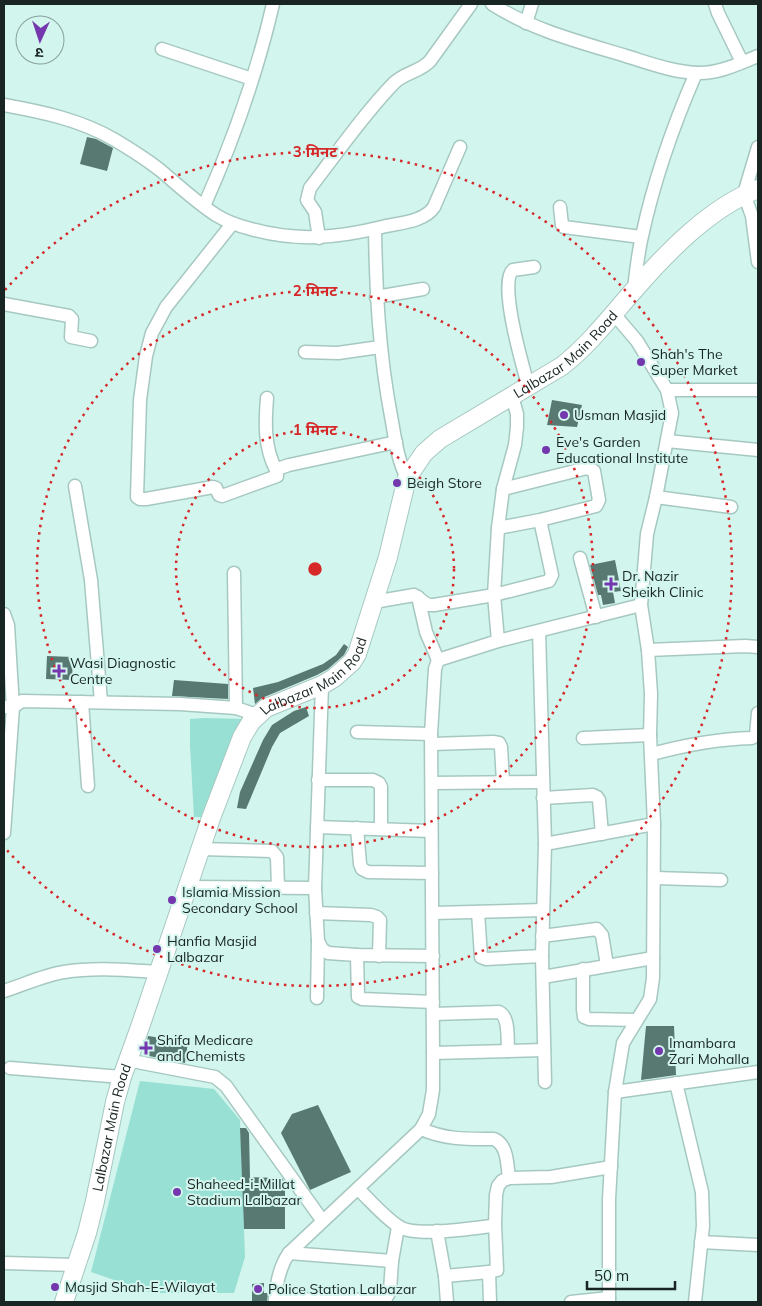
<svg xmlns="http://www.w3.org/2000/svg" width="762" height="1306" viewBox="0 0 762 1306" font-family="Mulish,'Noto Sans Devanagari',sans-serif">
<rect width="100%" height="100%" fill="#d2f5ee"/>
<g fill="#98e0d3">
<path d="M204 718 246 719 208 817H194L190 745V719Z"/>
<path d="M140 1081 214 1089 240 1120 245 1257 234 1293H152L91 1272Z"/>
</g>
<g fill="#587872">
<path d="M87 137 96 139 113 148 107 171 80 164Z"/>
<path d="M552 400 582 405 577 427 547 425Z"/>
<path d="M615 560 621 591 613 592 615 603 603 605 601 595H598L590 565Z"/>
<path d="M344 644 348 647 344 655 328 669 317 675 262 698 255 704 253 688 278 682 323 664 336 655Z"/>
<path d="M47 656 73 657 72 680 46 679Z"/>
<path d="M174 680 228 684V699L172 696Z"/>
<path d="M306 707 309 716 280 733 272 747 246 809 237 808 240 792 263 740 272 725 294 711Z"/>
<path d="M646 1026H674L676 1075 641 1080Z"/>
<path d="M148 1036 188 1042 185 1063 144 1055Z"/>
<path d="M318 1105 351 1172 310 1190 281 1133 292 1114Z"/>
<path d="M240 1128H246L249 1133 250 1177 282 1178 285 1182V1229H244Z"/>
<path d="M264 1283V1293H268L267 1302H252V1284Z"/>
</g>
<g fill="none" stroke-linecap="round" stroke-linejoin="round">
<defs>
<g id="minor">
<path d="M492 4C532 30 580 42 626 56 649 63 673 72 697 73 718 74 738 64 758 56"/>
<path d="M715 4 718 13 742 62"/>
<path d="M526 23 532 4"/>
<path d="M162 49 252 79"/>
<path d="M4 105C43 112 81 120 115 140 130 149 146 159 160 170 178 185 196 202 216 215 227 222 239 226 251 229 297 242 337 238 382 227 399 223 424 222 434 207L460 147"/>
<path d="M758 147 744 194 752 216 758 262"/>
<path d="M204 206C233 141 257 73 273 4"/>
<path d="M560 207 562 225 564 227 641 237"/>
<path d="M232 224 166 307 152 333 146 356 140 400 137 497 140 499H146L213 487 216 488 219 495 222 496 277 476V469L289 465 396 442"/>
<path d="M375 229C376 292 379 353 391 416 395 437 397 459 407 478"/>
<path d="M319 238 315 212 307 200 310 188C337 153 363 115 394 83 405 72 420 72 430 61L471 4"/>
<path d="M634 289C636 272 638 253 642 236 654 180 673 126 696 73"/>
<path d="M376 297 423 289"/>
<path d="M4 304 69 316 72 319 71 337 91 341"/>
<path d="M305 352 338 353 380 347"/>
<path d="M528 385C523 367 498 282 513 270L534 267"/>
<path d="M667 390H758"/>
<path d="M267 398C265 423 264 447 276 470"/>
<path d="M667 441 758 450"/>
<path d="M75 486 91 580 101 702"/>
<path d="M656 497 731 507"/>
<path d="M498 528 540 520 596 506 599 500 594 471 587 468 503 489"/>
<path d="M580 558 596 617"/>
<path d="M234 573 236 708"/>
<path d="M418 597 426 632 438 660"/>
<path d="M374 602 414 595 428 605H434L494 595 549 581 552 575 540 520"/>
<path d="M4 614 8 625 13 707 4 833"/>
<path d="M539 631 545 844 542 956 545 1082"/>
<path d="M498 641 494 595 498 528 503 489 515 445 517 427V414L512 396"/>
<path d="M648 650 745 646 758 647"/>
<path d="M322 685 315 888 318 941 322 949 328 953 357 955 433 956"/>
<path d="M82 702 88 786"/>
<path d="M4 707H13L22 701 180 704 236 708 257 715"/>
<path d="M357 732 431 734"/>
<path d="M583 738 650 735"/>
<path d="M432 744 493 742 499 743 501 747 503 782"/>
<path d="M652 754C685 745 718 739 752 738L756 735 758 713"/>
<path d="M318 780H373L379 783 381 787V829"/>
<path d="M432 783 543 782"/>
<path d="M543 798 593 795 597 797 599 800 602 834"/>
<path d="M317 827 431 831"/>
<path d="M357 828 360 864 362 869 368 872 432 873"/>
<path d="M545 844 654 824"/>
<path d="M201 849 272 851 277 857 278 887"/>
<path d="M655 878 721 880"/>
<path d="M188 887 315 888"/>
<path d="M478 912 481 957 486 959 542 956"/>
<path d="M316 913 371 915 377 917 380 920 379 956"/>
<path d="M433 913 543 910"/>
<path d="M542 936 597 929 602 935 607 965"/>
<path d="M357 955 358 997 362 999 433 1002"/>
<path d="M583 969V1010L584 1017 589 1019 636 1020"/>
<path d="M543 977 653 958"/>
<path d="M4 991C23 985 44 975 64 972 95 967 126 970 158 972"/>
<path d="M317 998 318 941"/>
<path d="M433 1014 499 1012C510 1017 507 1040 508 1051"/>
<path d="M433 1053 544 1050"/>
<path d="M127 1060 215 1077 226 1086 322 1220"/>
<path d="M10 1068 122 1077"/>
<path d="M676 1083 702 1192 703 1226 695 1302"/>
<path d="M615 1092 758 1072"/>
<path d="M421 1129C447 1140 467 1139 494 1139 508 1145 507 1165 509 1178"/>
<path d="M358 1189C371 1201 383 1216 398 1226 414 1238 471 1228 493 1226L495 1224"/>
<path d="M437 1231 445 1276 447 1302"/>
<path d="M701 1242 758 1245"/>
<path d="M289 1253 392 1261"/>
<path d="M4 1263 75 1265"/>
<path d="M489 1272 490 1302"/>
<path d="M445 1276 489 1272 497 1270 495 1224 496 1195 498 1186 502 1181 509 1178 551 1177 611 1167"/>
<path d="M275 1299 385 1300 390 1291 392 1261 398 1227"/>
<path d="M275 1302C276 1285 279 1267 289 1253L421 1129 429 1114 433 1090V1053L431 734 435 669 438 660 498 641 641 605"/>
<path d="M571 1302 609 1298"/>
<path d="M609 1302V1199L615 1092 623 1043 650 999 653 978 654 824 650 735 651 694 648 650 641 605 647 534 656 497 672 413 667 390 637 341 614 314"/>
</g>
<g id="secondary">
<path id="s1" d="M64 1302 87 1233 95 1201 115 1102 122 1077 140 1027 211 818 242 737 251 722 266 708 322 685 334 678 352 662 357 654 388 557 407 478 424 453 440 439 562 366C590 344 611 316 635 289 668 251 711 207 758 189"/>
</g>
</defs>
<use href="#minor" stroke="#a6c8c1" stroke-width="15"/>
<use href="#secondary" stroke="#a6c8c1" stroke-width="20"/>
<use href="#minor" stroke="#fff" stroke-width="12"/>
<use href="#secondary" stroke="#fff" stroke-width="18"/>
</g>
<g fill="none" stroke="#d62828" stroke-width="2.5" stroke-dasharray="2.5 5">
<circle cx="315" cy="569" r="139"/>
<circle cx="315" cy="569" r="278"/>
<path d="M5 290A417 417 0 1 1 5 848"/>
</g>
<g fill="#7437ad" stroke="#d2f5ee" stroke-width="2">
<circle cx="641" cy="362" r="5"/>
<circle cx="564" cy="415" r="5"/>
<circle cx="546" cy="450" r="5"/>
<circle cx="397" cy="483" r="5"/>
<path d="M608.5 576.5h5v5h5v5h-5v5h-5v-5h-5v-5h5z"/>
<path d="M56.5 663.5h5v5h5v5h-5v5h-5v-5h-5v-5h5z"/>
<circle cx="172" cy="900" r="5"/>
<circle cx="157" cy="949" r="5"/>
<path d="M143.5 1040.5h5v5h5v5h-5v5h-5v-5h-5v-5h5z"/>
<circle cx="659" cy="1051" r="5"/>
<circle cx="177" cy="1192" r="5"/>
<circle cx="55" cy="1287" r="5"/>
<circle cx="258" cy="1289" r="5"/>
</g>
<g text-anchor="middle" stroke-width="4" stroke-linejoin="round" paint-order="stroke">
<g font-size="14" fill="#182522" stroke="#d2f5ee">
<text dy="5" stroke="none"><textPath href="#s1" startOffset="1126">Lalbazar Main Road</textPath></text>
<text dy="5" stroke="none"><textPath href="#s1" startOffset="691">Lalbazar Main Road</textPath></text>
<text dy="5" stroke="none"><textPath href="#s1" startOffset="181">Lalbazar Main Road</textPath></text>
</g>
<g font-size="14" fill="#182522" stroke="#d2f5ee" text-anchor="start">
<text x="651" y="359">Shah's The<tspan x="651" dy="16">Super Market</tspan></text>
<text x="574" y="420">Usman Masjid</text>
<text x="556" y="447">Eve's Garden<tspan x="556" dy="16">Educational Institute</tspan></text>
<text x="407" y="488">Beigh Store</text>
<text x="622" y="581">Dr. Nazir<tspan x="622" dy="16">Sheikh Clinic</tspan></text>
<text x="70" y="668">Wasi Diagnostic<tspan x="70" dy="16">Centre</tspan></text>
<text x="182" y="897">Islamia Mission<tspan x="182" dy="16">Secondary School</tspan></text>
<text x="167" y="946">Hanfia Masjid<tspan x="167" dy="16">Lalbazar</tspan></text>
<text x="157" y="1045">Shifa Medicare<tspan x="157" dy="16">and Chemists</tspan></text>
<text x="669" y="1048">Imambara<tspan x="669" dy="16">Zari Mohalla</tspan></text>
<text x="187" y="1189">Shaheed-i-Millat<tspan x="187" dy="16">Stadium Lalbazar</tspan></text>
<text x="65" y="1292">Masjid Shah-E-Wilayat</text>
<text x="268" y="1294">Police Station Lalbazar</text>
</g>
</g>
<circle cx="315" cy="569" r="8" fill="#d62828" stroke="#d2f5ee" stroke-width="2.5"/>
<g font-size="15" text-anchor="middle" font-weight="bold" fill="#d62828" stroke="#d2f5ee" stroke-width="4" stroke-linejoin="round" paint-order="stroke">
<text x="315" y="157">3 मिनट</text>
<text x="315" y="296">2 मिनट</text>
<text x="315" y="435">1 मिनट</text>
</g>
<rect width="762" height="1306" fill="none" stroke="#182522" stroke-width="10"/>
<g transform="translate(40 40) rotate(183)"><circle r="24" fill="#d2f5ee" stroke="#88a29c"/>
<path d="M0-4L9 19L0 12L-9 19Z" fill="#7437ad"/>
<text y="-8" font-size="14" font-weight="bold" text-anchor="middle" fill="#182522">उ</text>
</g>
<path d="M587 1281v8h88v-8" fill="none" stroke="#182522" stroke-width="2.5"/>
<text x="594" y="1281" font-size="15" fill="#182522" stroke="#d2f5ee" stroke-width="4" paint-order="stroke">50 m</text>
</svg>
